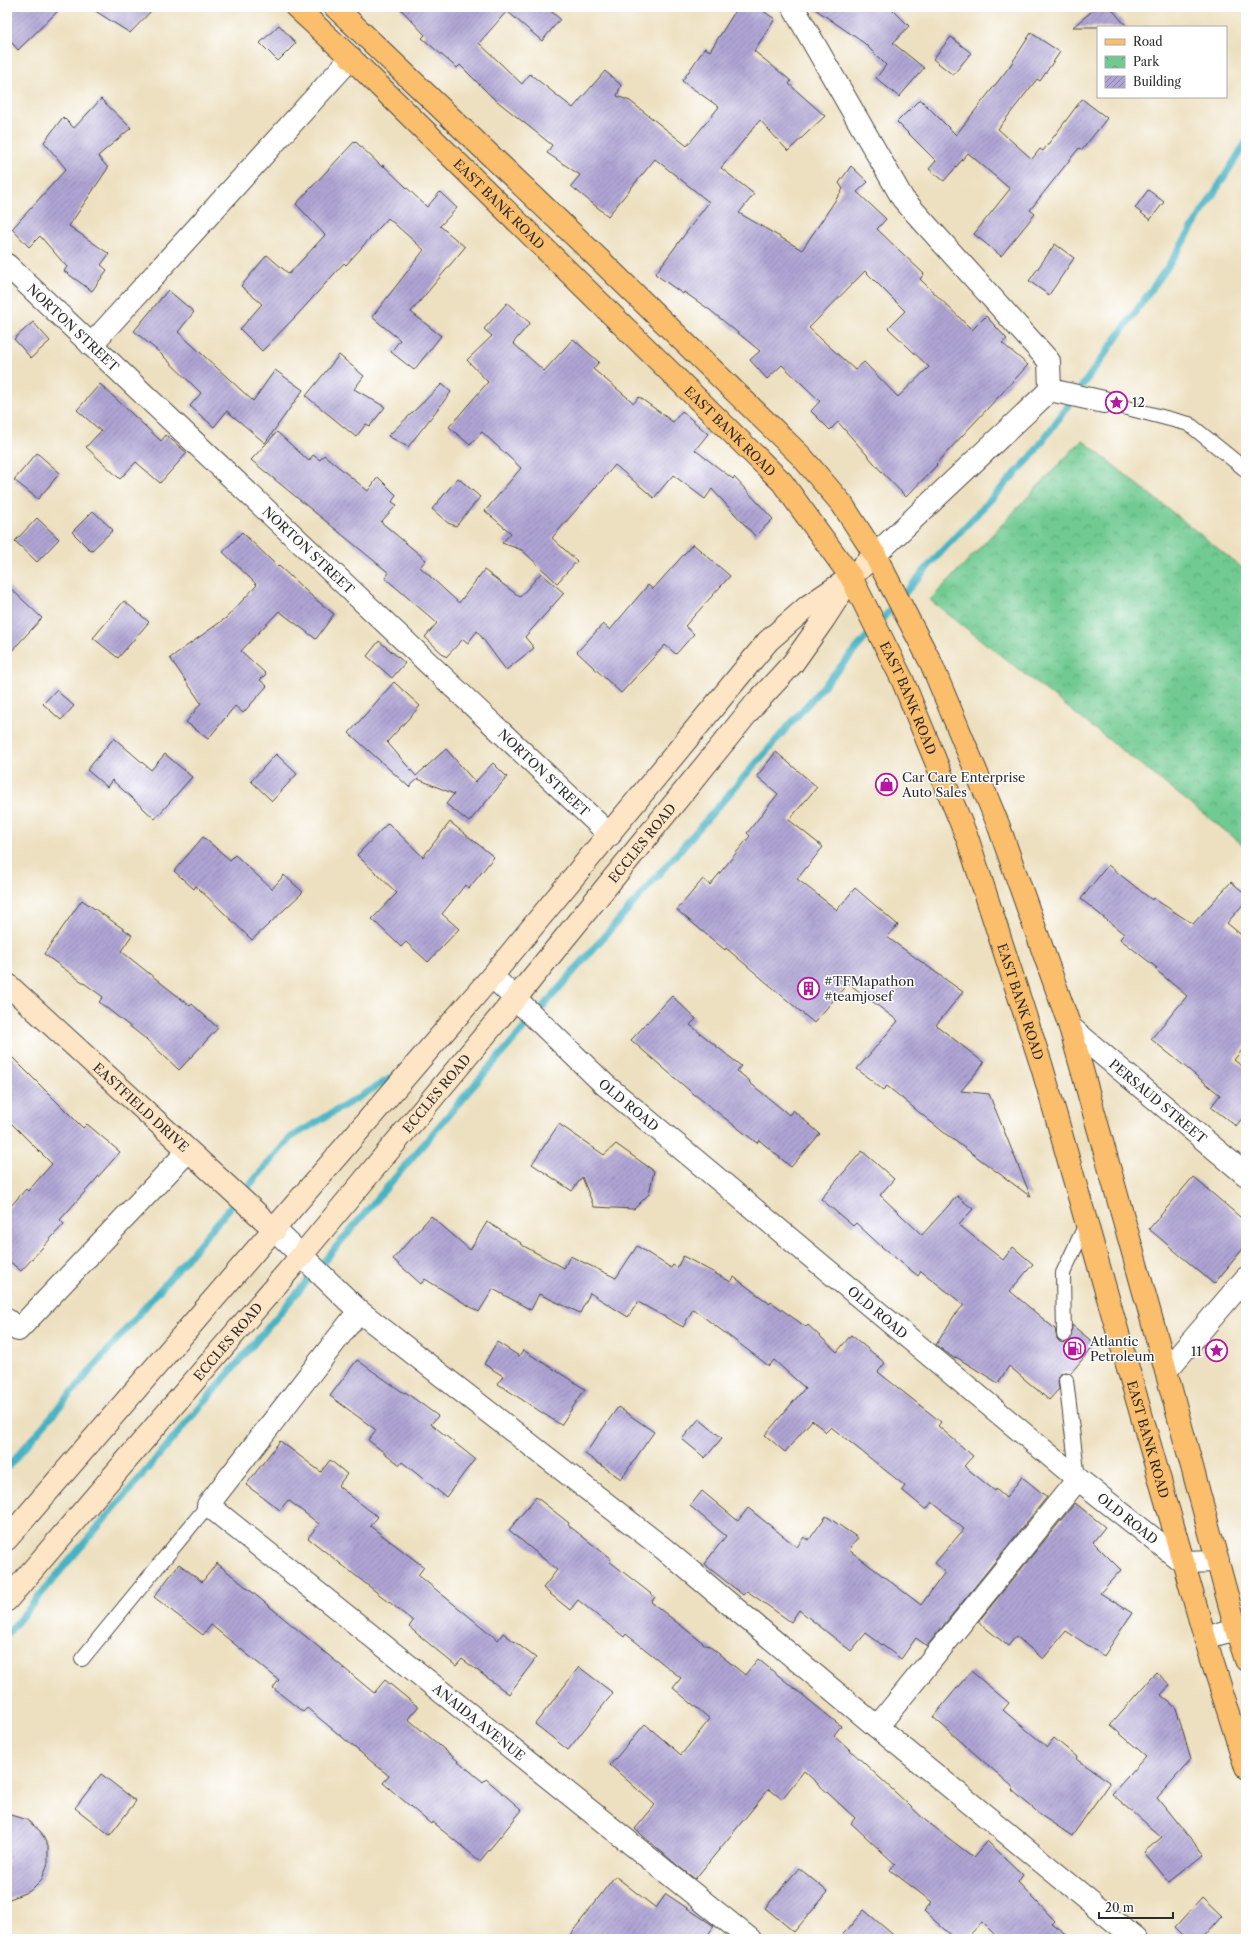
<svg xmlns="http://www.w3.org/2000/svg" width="1253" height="1946" viewBox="0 0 1253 1946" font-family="'Libre Caslon Text',serif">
<defs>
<pattern id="park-crowns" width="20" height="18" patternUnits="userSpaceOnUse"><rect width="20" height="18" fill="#6fca91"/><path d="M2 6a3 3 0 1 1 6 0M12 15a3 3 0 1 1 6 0" fill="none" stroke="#5ba477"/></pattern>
<pattern id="building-hatch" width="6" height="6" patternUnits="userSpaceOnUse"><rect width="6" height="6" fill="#afa4d4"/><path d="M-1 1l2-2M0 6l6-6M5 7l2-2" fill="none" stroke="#8f86ac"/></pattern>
</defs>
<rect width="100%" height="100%" fill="#fff"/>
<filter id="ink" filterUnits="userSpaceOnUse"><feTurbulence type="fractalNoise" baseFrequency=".025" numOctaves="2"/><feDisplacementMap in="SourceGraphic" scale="8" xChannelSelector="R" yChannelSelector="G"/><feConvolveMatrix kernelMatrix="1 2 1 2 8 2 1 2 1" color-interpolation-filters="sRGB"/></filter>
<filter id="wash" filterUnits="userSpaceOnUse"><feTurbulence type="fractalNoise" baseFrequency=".012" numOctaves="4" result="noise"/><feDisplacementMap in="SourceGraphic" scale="16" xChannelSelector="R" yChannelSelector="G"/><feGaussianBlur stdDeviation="0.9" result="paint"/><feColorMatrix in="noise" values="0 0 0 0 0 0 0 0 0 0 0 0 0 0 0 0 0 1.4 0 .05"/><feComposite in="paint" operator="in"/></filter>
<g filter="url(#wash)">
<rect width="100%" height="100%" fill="#ede0c0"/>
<path fill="url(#park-crowns)" stroke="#4d7a5e" d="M1082 440 1246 571V847L930 600Z"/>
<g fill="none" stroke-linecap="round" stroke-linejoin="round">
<g stroke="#46b2c3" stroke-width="7">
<path d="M7 1468 290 1138 396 1075"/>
<path d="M7 1634 462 1099 940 553 1031 457 1169 265 1246 142"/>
</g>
</g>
<g id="blocks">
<g fill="url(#building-hatch)" fill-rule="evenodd">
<path d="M14 7H62L18 50 7 37V14Z"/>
<path d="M89 7H155L130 33Z"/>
<path d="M399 7H546L560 19 542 41 507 11 479 43 522 84 530 74 573 108 605 71 621 85 617 96 630 101 687 146 719 107 682 81 705 48 710 51 738 7H757L775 19 754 51 791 81 789 84 825 116 788 151 760 120 721 168 754 194 739 213 802 250 843 189 839 183 851 166 868 182 857 192 886 219 877 229 924 274 920 279 972 330 986 316 1007 339 1002 343 1028 365 936 464 937 465 906 497 881 471 838 422 830 430 811 411 820 401 782 365 767 379 750 360 760 351 710 310 684 292 683 294 655 274 709 202 655 159 608 216 571 186 580 175 547 153 552 145 492 97 460 65 457 68 422 38 425 35ZM865 271 905 311 888 328 929 367 898 397 864 362 855 370 809 328Z"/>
<path d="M812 7H890L909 26 893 43 924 68 899 97 876 78 886 65 864 43Z"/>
<path d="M1097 7H1110L1127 27H1073Z"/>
<path d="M279 25 296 43 278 61 260 43Z"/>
<path d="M1031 33 1060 52 1040 81 1037 79 998 129 1032 159 1040 149 1043 151 1082 99 1107 118 1082 150 1079 148 1030 210 1035 214 1001 256 974 234 1010 189 968 153 944 181 929 169 936 161 897 122 920 99 956 135 1010 66Z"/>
<path d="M951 37 971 53 953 75 933 59Z"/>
<path d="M101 99 131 128 98 156 108 168 69 226 109 254 101 265 107 270 92 291 64 271 67 267 40 236 29 247 12 229 66 169 44 142 63 117 74 128Z"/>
<path d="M355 141 382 167 383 165 427 207 440 192 457 208 440 226 465 247 411 312 441 336 414 370 391 352 400 340 372 317 424 250 388 218 346 265 344 263 298 314 262 351 240 329 262 304 241 286 267 255 289 274 325 235 296 204Z"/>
<path d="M1148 190 1164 202 1150 220 1135 208Z"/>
<path d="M1055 244 1074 258 1049 295 1029 281Z"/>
<path d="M168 290 194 312 178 332 253 401 275 370 303 390 265 443 227 411 214 427 190 406 201 393 159 352 134 331Z"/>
<path d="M507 303 530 323 513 343 544 371 573 339 599 362 593 369 634 403 639 397 673 422 682 411 708 434 695 450 733 479 734 477 773 519 755 536 712 489 705 499 673 475 654 498 615 465 552 538 577 561 557 583 522 550 502 543 511 533 485 511 521 468 482 432 470 445 449 427 488 382 467 360 492 336 484 329Z"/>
<path d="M33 322 50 341 31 358 14 339Z"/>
<path d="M339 355 364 376 354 389 385 407 370 426 366 424 356 437 306 396Z"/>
<path d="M100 384 161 441 166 435 187 453 160 483 136 462 120 479 86 447 101 431 77 410Z"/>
<path d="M442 384 451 392 408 447 388 436Z"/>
<path d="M277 432 309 461 313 455 320 460 324 455 368 491 378 477 396 495 392 502 397 505 381 522 426 560 420 567 459 603 484 570 520 597 541 573 564 593 525 637 534 648 506 670 477 631 468 643 463 639 446 657 425 637 437 623 385 578 389 573 251 460Z"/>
<path d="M37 453 60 473 38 499 14 480Z"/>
<path d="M458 478 480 497 456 526 448 523 432 509Z"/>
<path d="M93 511 113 530 91 551 72 532Z"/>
<path d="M37 518 59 539 37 562 15 541Z"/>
<path d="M242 532 278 567 279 566 315 599 334 614 316 639 279 611 241 651 266 674 260 680 267 686 243 713 235 706 208 739 186 722 201 703 170 658 226 618 257 585 223 552Z"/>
<path d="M693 544 730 576 685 626 694 634 676 654 665 645 621 693 577 652 603 624 610 630 648 585 653 589Z"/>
<path d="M7 585 42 618 7 656Z"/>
<path d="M124 601 149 622 118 658 93 638Z"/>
<path d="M379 641 405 663 392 678 367 656Z"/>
<path d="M394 682 420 706 387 742 416 776 446 749 475 782 493 763 507 777 469 822 446 804 454 794 418 779 409 787 349 733Z"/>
<path d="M56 690 74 706 61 720 43 704Z"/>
<path d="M114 738 151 770 165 754 192 777 155 819 112 780 107 787 87 770Z"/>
<path d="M776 752 817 787 789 820 823 847 797 879 837 910 855 888 898 925 887 937 963 992 936 1025 984 1063 961 1091 989 1094 1031 1197 947 1135 887 1086 883 1090 857 1069 898 1021 848 983 814 1023 726 948 725 950 677 910 703 879 710 885 750 836 747 833 778 794 757 776Z"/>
<path d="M276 754 297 774 272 801 251 781Z"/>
<path d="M450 822 494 857 469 888 465 885 442 914 459 929 428 962 406 942 401 947 372 919 397 893 357 855 388 823 423 857Z"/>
<path d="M203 837 230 860 235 855 272 889 284 875 303 892 252 940 196 886 194 889 174 871Z"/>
<path d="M1108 865 1152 900 1153 898 1193 924 1231 882 1246 894V901L1227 923 1246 939V1045L1234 1060 1246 1069V1113L1236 1126 1211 1107 1220 1095 1151 1039 1187 996 1155 969 1157 968 1120 939 1124 934 1081 899Z"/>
<path d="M82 900 132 935 121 951 190 1006 192 1004 218 1028 179 1070 146 1039 99 1002 103 997 44 954Z"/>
<path d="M672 996 696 1019 690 1025 741 1066 737 1071 750 1081 749 1082 789 1115 793 1110 820 1134 791 1167 759 1140 757 1143 690 1091 631 1040Z"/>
<path d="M7 1052 83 1128 87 1124 120 1152 60 1220 64 1224 21 1271 7 1259V1210L26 1189 28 1191 52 1164 7 1119Z"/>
<path d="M559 1124 604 1155 616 1144 654 1171 649 1194 634 1209 594 1207 582 1177 572 1191 532 1164Z"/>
<path d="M862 1151 894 1179 880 1195 922 1235 957 1196 973 1209 959 1225 1003 1260 1013 1247 1033 1264 1010 1291 1055 1329 1057 1339 1060 1342 1065 1343 1071 1339 1072 1325 1095 1344 1071 1373 1065 1372 1061 1373 1058 1381 1059 1389 1049 1400 1009 1366 998 1383 956 1357 955 1359 936 1345 954 1316 964 1305 921 1271 918 1276 882 1247 856 1223 853 1226 821 1199Z"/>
<path d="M1193 1177 1246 1222V1245L1214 1284 1149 1229Z"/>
<path d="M431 1216 470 1250 487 1222 521 1243 520 1244 564 1268 570 1256 616 1278 637 1246 671 1268 673 1265 677 1268 683 1256 731 1282 734 1277 770 1304 771 1302 806 1327 808 1325 837 1352 851 1335 885 1363 878 1372 941 1422 938 1426 973 1456 964 1466 995 1491 996 1489 1006 1498 1022 1477 1047 1497 927 1646 916 1638 901 1659 866 1633 851 1651 799 1610 791 1622 747 1591 743 1595 704 1564 726 1536 690 1506 702 1491 738 1521 748 1508 797 1547 804 1537 809 1540 826 1516 858 1538 849 1550 921 1605 945 1572 935 1563 964 1529 932 1502 926 1510 902 1490 905 1486 831 1427 826 1432 812 1420 785 1452 765 1435 805 1388 774 1360 769 1366 693 1309 683 1327 638 1302 628 1317 590 1293 580 1313 539 1294 531 1310 493 1289 479 1312 425 1279 421 1284 393 1259Z"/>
<path d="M497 1342 519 1356 523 1350 585 1389 561 1425 498 1384 503 1376 484 1364Z"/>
<path d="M357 1360 404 1393 405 1392 438 1416 431 1424 475 1459 446 1497 402 1462 400 1465 368 1440 376 1430 330 1396Z"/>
<path d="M618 1407 654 1432 621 1479 585 1454Z"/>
<path d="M699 1419 722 1438 705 1458 682 1439Z"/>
<path d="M280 1441 321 1472 330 1460 347 1474 338 1486 378 1517 370 1526 424 1567 418 1575 498 1640 503 1633 536 1658 509 1694 462 1659 456 1666 409 1627 413 1621 308 1538 319 1524 288 1500 280 1510 246 1485Z"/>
<path d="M536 1497 569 1523 568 1525 611 1559 609 1561 655 1597 651 1602 707 1646 708 1645 745 1675 758 1659 841 1726 834 1735 925 1820 973 1857 987 1841 1023 1875 1018 1882 1055 1921 1052 1924 1072 1939H999L982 1922 966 1939H955L924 1911 932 1902 890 1870 895 1864 851 1823 855 1818 804 1771 782 1799 769 1789 695 1879 678 1866 635 1829 655 1805 610 1765 645 1724 681 1755 710 1719 673 1688 681 1678 626 1634 624 1637 578 1600 570 1610 543 1588 557 1570 509 1530Z"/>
<path d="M1075 1503 1105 1527 1093 1542 1121 1570 1100 1593 1132 1613 1104 1656 1066 1631 1043 1659 1016 1636 1008 1646 978 1622Z"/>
<path d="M217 1563 374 1693 385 1680 418 1707 408 1719 483 1782 486 1779 522 1810 480 1861 432 1822 431 1824 383 1783 389 1776 307 1708 303 1712 273 1688 279 1680 211 1625 203 1635 154 1597 179 1564 202 1582Z"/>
<path d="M579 1667 613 1693 568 1750 535 1724Z"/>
<path d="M971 1671 1009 1703 1003 1710 1047 1747 1054 1738 1077 1757 1076 1759 1110 1782 1072 1836 1042 1816 1012 1790 1014 1788 933 1717Z"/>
<path d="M1156 1672 1170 1685 1161 1695 1176 1708 1191 1760 1157 1798 1203 1855 1169 1882 1144 1852 1162 1837 1112 1794 1146 1756 1110 1725Z"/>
<path d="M101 1774 136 1801 110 1835 75 1808Z"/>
<path d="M7 1814 27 1820 40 1831 48 1846V1863L42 1879 30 1891 7 1900Z"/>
<path d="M799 1868 828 1892 794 1932 765 1908Z"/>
<path d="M615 1876 656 1908 666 1894 714 1926 705 1939H567Z"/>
<path d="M1202 1897 1222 1916 1202 1939H1185L1174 1928Z"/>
<path d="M864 1910 898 1939H839Z"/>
</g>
</g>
</g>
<g filter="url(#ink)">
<use href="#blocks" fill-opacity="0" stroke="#484641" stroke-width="1"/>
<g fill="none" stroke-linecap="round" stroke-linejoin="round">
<defs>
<g id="lane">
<path d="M1104 402 1189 424 1246 470"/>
<path d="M1064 1335 1063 1273 1087 1222"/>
<path d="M1066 1380 1078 1479"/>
<path d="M82 1659 208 1505"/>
</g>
<g id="street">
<path d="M793 7 903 199 1049 361 1050 390 875 555"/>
<path id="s1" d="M7 265 610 835"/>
<path d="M91 345 351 58"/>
<path d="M1050 390 1104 402"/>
<path id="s2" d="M492 976 604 1084 1078 1479 1183 1562 1218 1561"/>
<path id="s3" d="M1070 1027 1246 1175"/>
<path d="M275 1230 359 1311 664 1549 877 1727 1136 1939"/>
<path id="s4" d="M359 1311 208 1505 750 1939"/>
<path d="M7 1320 18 1330 188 1151"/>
<path d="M1166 1371 1246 1278"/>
<path d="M1205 1638 1236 1629 1246 1636"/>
<path d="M877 1727 1078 1479"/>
</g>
<g id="secondary">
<path id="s5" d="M7 984 275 1230"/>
<path d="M7 1539 492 976 768 641 808 606 851 577 875 555"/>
<path id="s6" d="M7 1600 301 1256 515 999 755 704 793 663 824 619 851 577"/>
</g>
<g id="primary">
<path id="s7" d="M296 7 351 58 782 482 851 577 902 679 968 840 1042 1067 1205 1638 1246 1768"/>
<path d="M335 7 601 261 801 456 842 504 875 555 931 663 998 824 1070 1027 1166 1371 1236 1629 1246 1660"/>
</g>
</defs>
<use href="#lane" stroke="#484641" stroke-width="16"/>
<use href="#street" stroke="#484641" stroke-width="24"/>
<use href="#secondary" stroke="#484641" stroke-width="24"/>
<use href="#primary" stroke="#484641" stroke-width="24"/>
<use href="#lane" stroke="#fff" stroke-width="14"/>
<use href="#street" stroke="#fff" stroke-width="22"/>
<use href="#secondary" stroke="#fde5c5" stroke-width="22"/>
<use href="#primary" stroke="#fabe6d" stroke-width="22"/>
</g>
</g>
<defs>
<symbol id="sight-ring" viewBox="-11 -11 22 22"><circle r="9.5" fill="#fff" stroke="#b5179e" stroke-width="1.5"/><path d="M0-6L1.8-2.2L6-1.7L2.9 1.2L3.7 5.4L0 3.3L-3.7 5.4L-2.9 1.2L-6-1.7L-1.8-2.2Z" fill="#b5179e"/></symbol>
<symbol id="shop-ring" viewBox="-11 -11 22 22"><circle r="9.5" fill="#fff" stroke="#b5179e" stroke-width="1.5"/><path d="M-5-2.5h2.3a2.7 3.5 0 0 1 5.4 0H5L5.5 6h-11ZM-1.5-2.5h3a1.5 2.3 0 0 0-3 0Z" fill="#b5179e"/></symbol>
<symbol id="building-ring" viewBox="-11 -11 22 22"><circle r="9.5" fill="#fff" stroke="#b5179e" stroke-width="1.5"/><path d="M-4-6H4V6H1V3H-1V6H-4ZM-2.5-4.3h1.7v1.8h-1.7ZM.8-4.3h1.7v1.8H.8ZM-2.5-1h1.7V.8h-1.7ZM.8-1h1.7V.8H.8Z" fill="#b5179e"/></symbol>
<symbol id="fuel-ring" viewBox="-11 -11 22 22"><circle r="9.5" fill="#fff" stroke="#b5179e" stroke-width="1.5"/><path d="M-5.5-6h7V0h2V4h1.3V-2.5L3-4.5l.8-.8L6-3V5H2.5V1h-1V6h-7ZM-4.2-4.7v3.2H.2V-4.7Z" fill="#b5179e"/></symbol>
</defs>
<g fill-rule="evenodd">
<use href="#sight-ring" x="1104" y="390" width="25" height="25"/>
<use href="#shop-ring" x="874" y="772" width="25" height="25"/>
<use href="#building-ring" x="796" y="976" width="25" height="25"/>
<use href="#fuel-ring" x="1062" y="1336" width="25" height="25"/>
<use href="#sight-ring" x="1204" y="1338" width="25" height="25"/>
</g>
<g text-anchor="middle" stroke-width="3" stroke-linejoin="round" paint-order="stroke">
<g font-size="13" fill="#2b2b2b" stroke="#fff">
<text dy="5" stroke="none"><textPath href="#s7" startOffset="283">EAST BANK ROAD</textPath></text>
<text dy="5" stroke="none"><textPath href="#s1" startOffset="91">NORTON STREET</textPath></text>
<text dy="5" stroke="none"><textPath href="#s7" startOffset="607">EAST BANK ROAD</textPath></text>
<text dy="5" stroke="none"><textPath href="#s1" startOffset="415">NORTON STREET</textPath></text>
<text dy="5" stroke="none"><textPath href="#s7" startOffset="931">EAST BANK ROAD</textPath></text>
<text dy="5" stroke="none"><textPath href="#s1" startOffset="739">NORTON STREET</textPath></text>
<text dy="5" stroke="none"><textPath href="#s6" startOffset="988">ECCLES ROAD</textPath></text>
<text dy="5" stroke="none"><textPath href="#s7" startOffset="1255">EAST BANK ROAD</textPath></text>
<text dy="5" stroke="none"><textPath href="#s6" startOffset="664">ECCLES ROAD</textPath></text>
<text dy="5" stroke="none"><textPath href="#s3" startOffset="115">PERSAUD STREET</textPath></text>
<text dy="5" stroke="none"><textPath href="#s2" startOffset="188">OLD ROAD</textPath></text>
<text dy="5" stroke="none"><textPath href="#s5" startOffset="182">EASTFIELD DRIVE</textPath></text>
<text dy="5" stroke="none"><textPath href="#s2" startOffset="512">OLD ROAD</textPath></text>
<text dy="5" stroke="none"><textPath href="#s6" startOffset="340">ECCLES ROAD</textPath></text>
<text dy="5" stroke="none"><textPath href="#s7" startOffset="1711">EAST BANK ROAD</textPath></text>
<text dy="5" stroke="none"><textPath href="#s2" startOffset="836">OLD ROAD</textPath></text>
<text dy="5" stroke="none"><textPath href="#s4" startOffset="593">ANAIDA AVENUE</textPath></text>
</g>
<g font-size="13" fill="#2b2b2b" stroke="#fff" text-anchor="start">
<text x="1132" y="407">12</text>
<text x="902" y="782">Car Care Enterprise<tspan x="902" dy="15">Auto Sales</tspan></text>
<text x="824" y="986">#TFMapathon<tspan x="824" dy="15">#teamjosef</tspan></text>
<text x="1090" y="1346">Atlantic<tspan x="1090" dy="15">Petroleum</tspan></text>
<text x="1202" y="1356" text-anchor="end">11</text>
</g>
</g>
<rect width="1253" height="1946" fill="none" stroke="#fff" stroke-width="24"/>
<rect x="1097" y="26" width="130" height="72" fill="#ffffff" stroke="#aaaaaa"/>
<rect x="1105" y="39" width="20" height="6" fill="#fabe6d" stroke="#aaaaaa"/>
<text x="1133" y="46" font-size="12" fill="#2b2b2b">Road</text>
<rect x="1105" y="56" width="20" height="12" fill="url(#park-crowns)" stroke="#aaaaaa"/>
<text x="1133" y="66" font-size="12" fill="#2b2b2b">Park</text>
<rect x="1105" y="76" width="20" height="12" fill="url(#building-hatch)" stroke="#aaaaaa"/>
<text x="1133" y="86" font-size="12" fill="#2b2b2b">Building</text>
<path d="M1099 1912v6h74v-6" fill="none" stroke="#2b2b2b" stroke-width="2"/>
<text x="1105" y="1912" font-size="12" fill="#2b2b2b" stroke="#ffffff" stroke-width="3" paint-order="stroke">20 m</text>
</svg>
